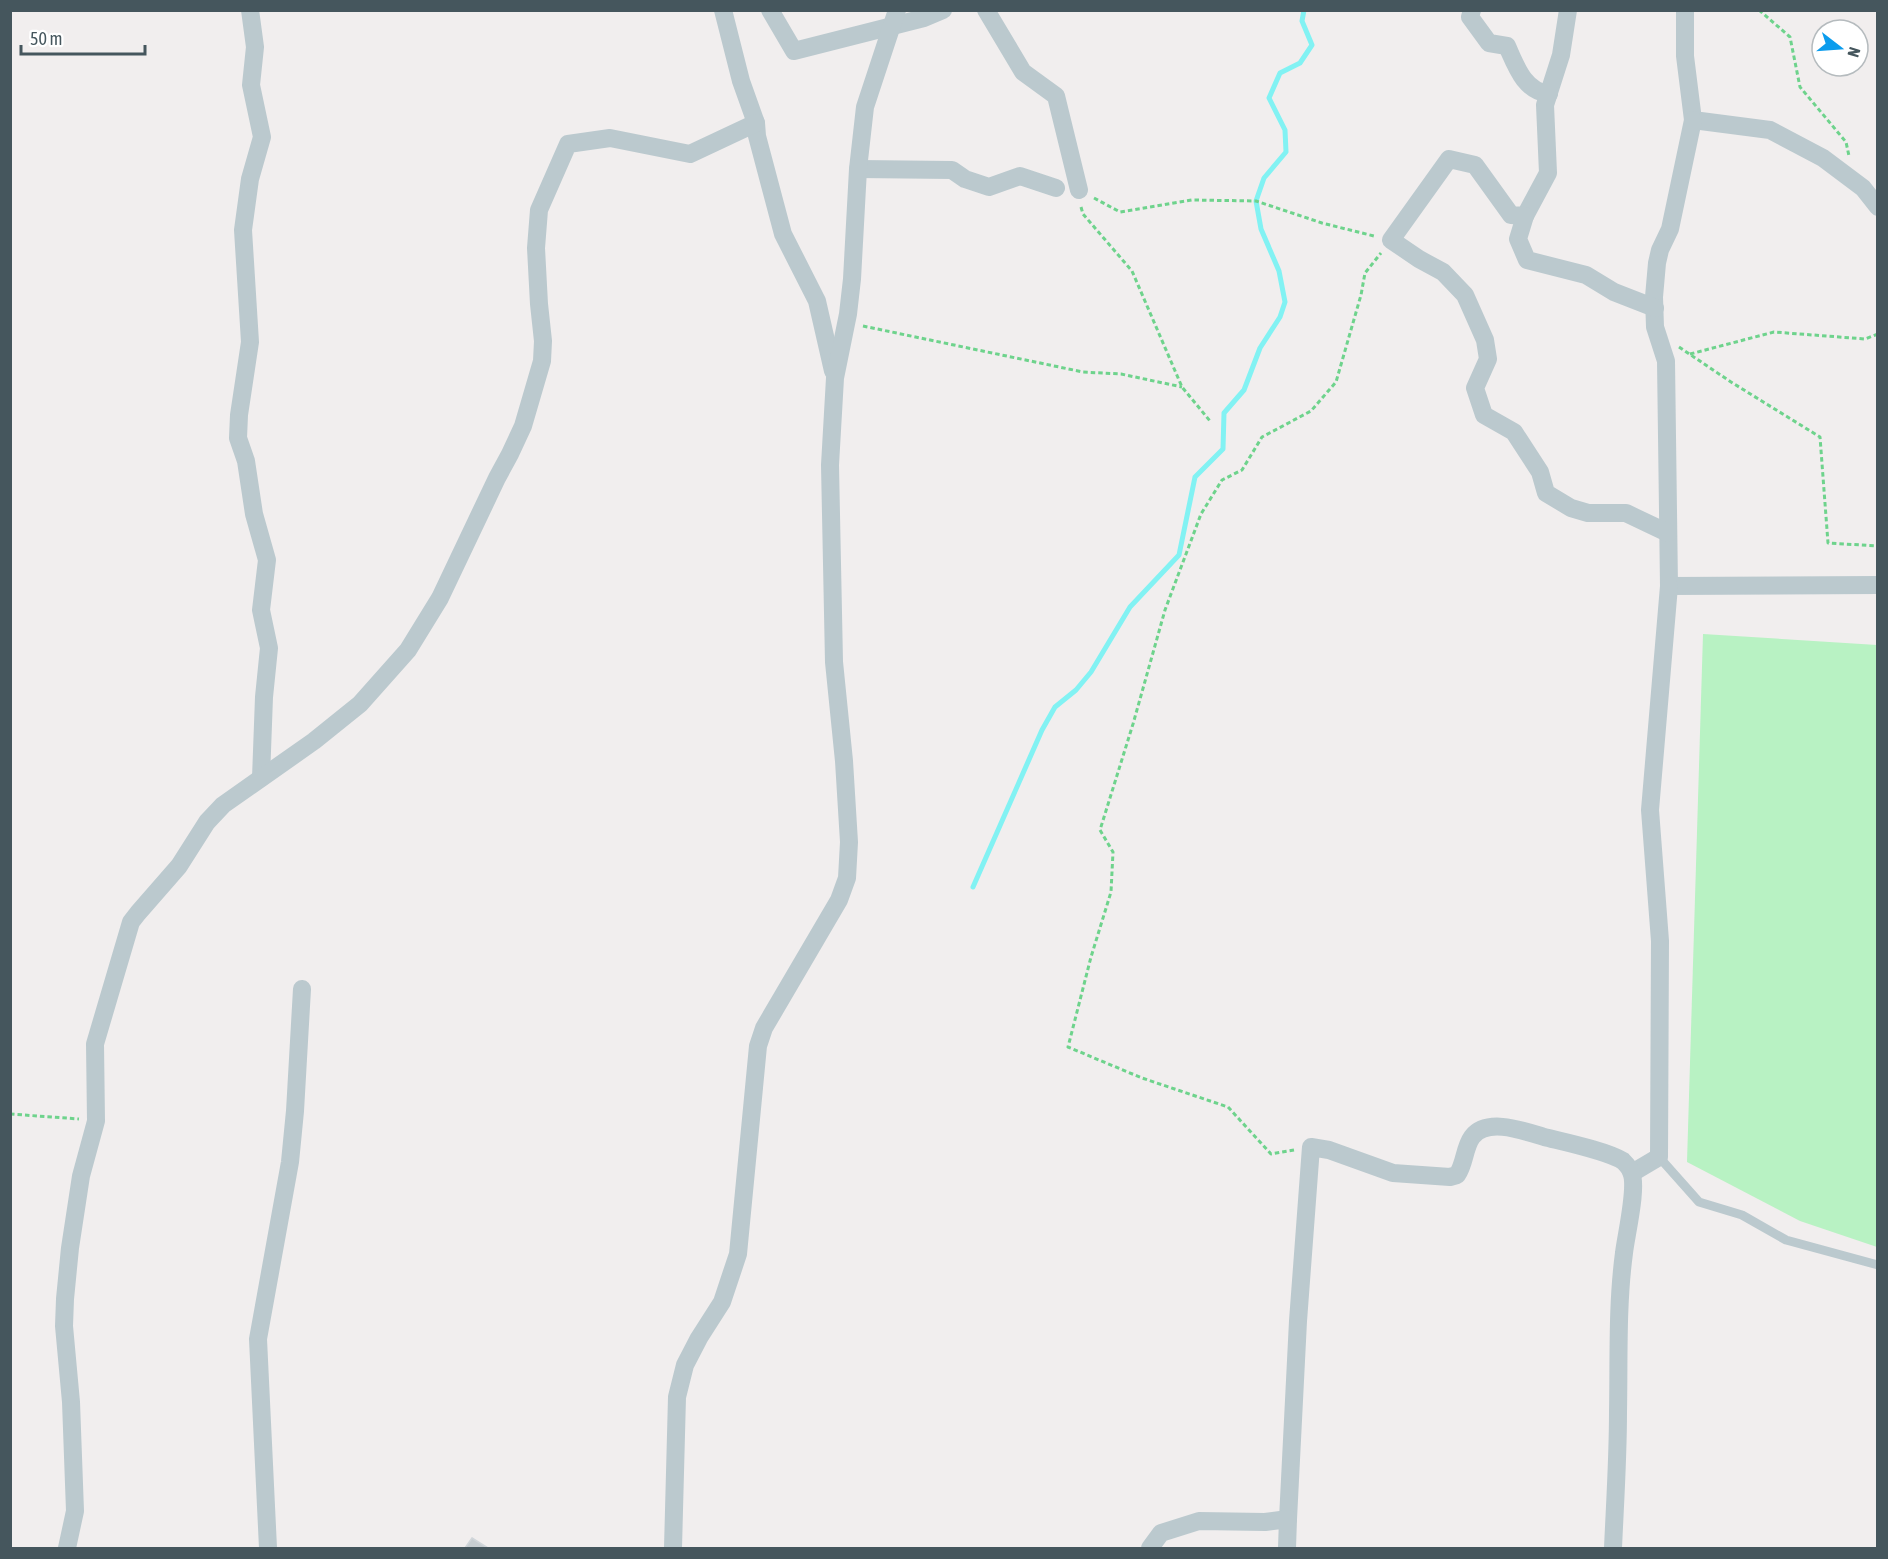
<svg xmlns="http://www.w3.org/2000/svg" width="1888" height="1559" viewBox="0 0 1888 1559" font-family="'Asap Condensed',sans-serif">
<rect width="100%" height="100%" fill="#f1eeee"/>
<path fill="#b8f2c3" d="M1703 634 1877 645V1247L1800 1221 1687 1162Z"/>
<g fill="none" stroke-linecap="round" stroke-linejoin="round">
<path stroke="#82f2f3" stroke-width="5" d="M973 887 1042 730 1055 707 1076 690 1091 672 1130 607 1179 555 1195 477 1223 449 1224 413 1244 390 1260 348 1280 317 1285 302 1279 271 1261 229 1256 201 1264 178 1286 152 1285 130 1269 98 1280 73 1300 63 1312 45 1302 21 1304 10"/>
</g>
<path fill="#c7cdd1" stroke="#d1d6da" stroke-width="1.5" d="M472 1538 488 1548H465Z"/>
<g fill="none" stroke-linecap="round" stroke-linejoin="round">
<g stroke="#6ed38c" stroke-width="3" stroke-dasharray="4.5 3" stroke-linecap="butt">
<path d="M1759 10 1790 37 1800 87 1846 142 1849 156"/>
<path d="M1094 198 1120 212 1192 200 1256 201 1322 223 1374 236"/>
<path d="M1081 207 1083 214 1132 271 1182 387 1210 421"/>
<path d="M863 326 1083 372 1121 374 1182 387"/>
<path d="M1679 347 1731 382 1820 437 1828 543 1878 546"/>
<path d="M1690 354 1774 332 1865 339 1878 334"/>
<path d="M10 1114 79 1119"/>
<path d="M1294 1150 1271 1154 1228 1107 1142 1078 1068 1047 1091 957 1111 892 1113 852 1100 830 1133 724 1165 610 1201 514 1222 480 1242 470 1262 437 1311 411 1336 382 1361 295 1365 273 1381 253"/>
</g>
<path stroke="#bbc9ce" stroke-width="9" d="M1659 1157 1699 1202 1742 1215 1786 1240 1878 1265"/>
<g stroke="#bbc9ce" stroke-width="18">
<path d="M250 10 255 47 251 85 262 137 250 179 243 230 250 342 239 415 238 438 246 461 254 514 267 560 261 610 269 648 264 697 261 778"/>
<path d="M723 10 741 81 756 123 757 136 783 234 817 301 833 371"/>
<path d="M770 10 794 51 924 18 943 10"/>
<path d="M986 10 1023 72 1056 96 1079 190"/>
<path d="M1472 10 1470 17 1489 43 1507 46C1516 66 1524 91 1549 94"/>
<path d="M1685 10V56L1693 120 1770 130 1823 158 1863 188 1878 207"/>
<path d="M1693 120 1670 229 1660 250 1657 263 1654 297 1655 327 1666 361 1669 586 1878 585"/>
<path d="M858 169 952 170 965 179 989 187 1020 176 1056 188"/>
<path d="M1525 216 1548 173 1545 105 1561 55 1568 10"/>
<path d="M1655 308 1614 292 1586 275 1527 260 1518 239 1525 216 1511 215 1475 165 1449 159 1391 240 1419 259 1443 272 1465 295 1485 340 1488 359 1475 388 1484 415 1514 432 1540 472 1546 493 1571 508 1588 513H1626L1668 533"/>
<path d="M1632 1173 1659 1157 1660 941 1650 810 1669 586"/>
<path d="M1288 1519 1298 1321 1311 1147 1329 1150 1393 1173 1450 1177 1457 1175C1465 1164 1464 1148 1472 1137 1487 1117 1524 1131 1544 1137 1564 1142 1607 1151 1623 1161 1625 1163 1630 1169 1631 1172 1638 1186 1626 1235 1624 1253 1617 1305 1619 1359 1618 1412 1618 1458 1615 1503 1613 1548"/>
<path d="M67 1548 75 1511 71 1402 64 1326 65 1299 70 1248 81 1176 96 1121 95 1044 131 922 138 913 179 866 207 822 223 805 314 741 360 704 408 650 440 598 497 478 510 454 523 426 542 361 543 341 539 304 536 248 539 210 568 144 610 138 690 154 756 123"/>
<path d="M268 1548 258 1339 290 1162 295 1111 302 989"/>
<path d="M673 1548 677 1397 685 1365 699 1338 722 1302 738 1254 758 1046 764 1028 839 900 847 878 849 842 844 761 834 662 830 465 835 378 848 314 852 279 858 169 865 107 897 10"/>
<path d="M1150 1548 1161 1533 1199 1521 1265 1522 1288 1519 1287 1548"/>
</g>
</g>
<rect width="1888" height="1559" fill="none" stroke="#45565d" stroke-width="24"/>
<g transform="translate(1840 48) rotate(107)"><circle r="28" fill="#ffffff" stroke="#b5bbbe" stroke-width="1.5"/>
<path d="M0-4.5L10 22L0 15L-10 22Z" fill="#0b9ced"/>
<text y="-9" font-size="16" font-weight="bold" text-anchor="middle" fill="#45565d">N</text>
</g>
<path d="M21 45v9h124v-9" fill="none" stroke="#45565d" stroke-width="3"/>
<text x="30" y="45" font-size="18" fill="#45565d" stroke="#ffffff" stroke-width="4.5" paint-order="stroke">50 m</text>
</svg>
